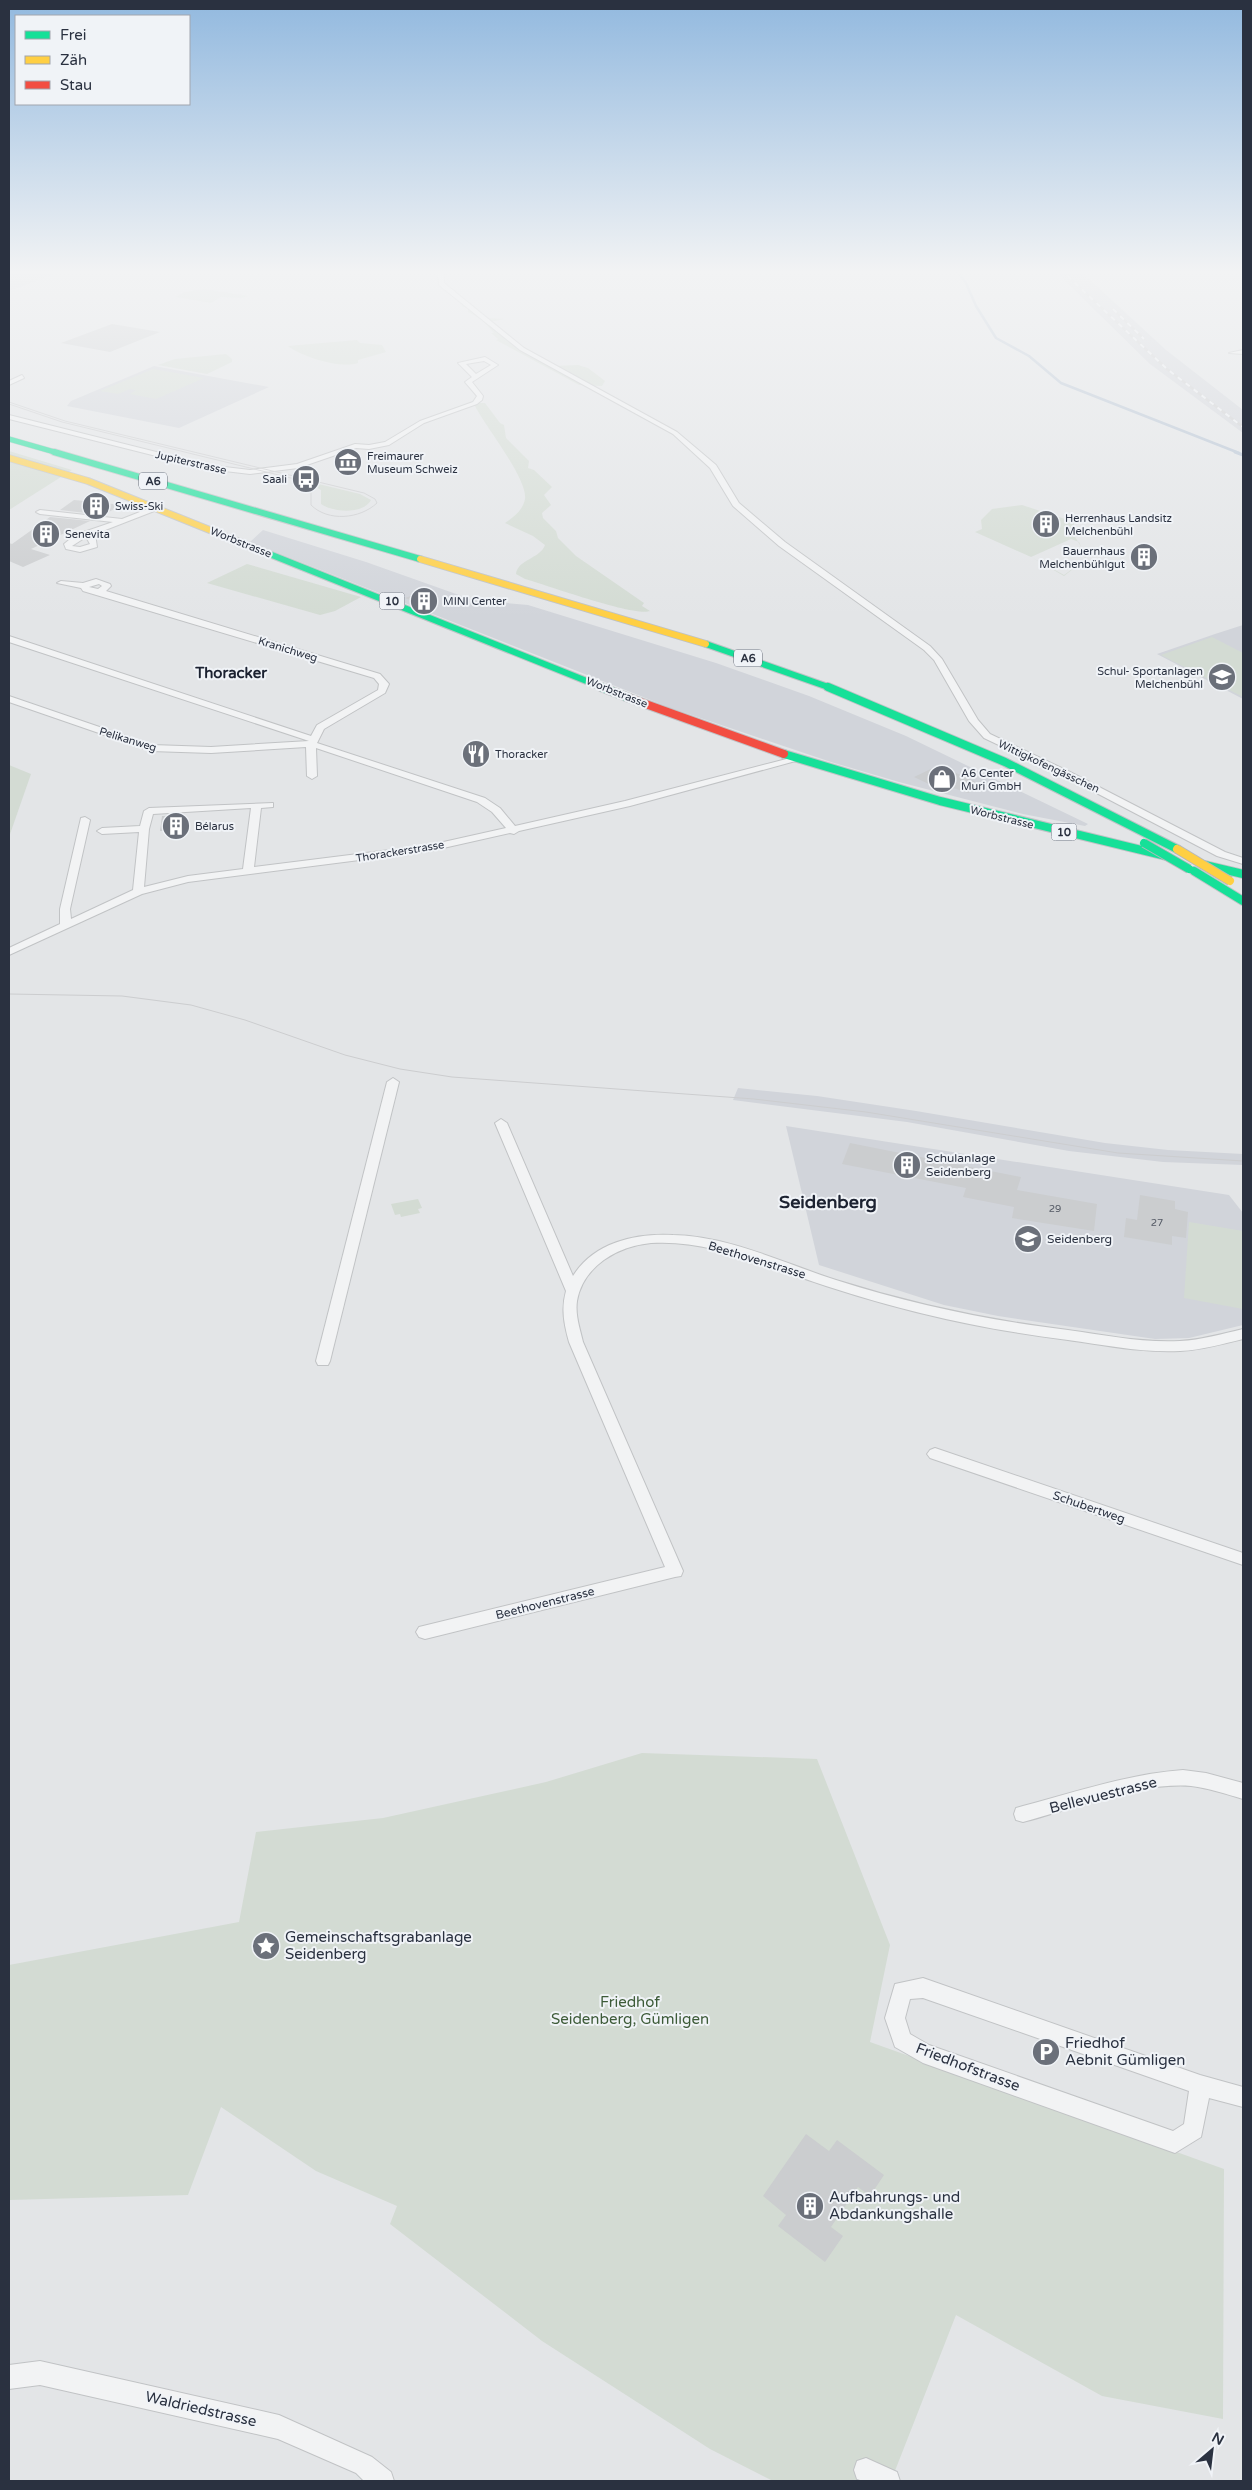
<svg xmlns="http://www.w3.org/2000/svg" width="1252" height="2490" viewBox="0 0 1252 2490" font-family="'Varela Round',sans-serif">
<rect width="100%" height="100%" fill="#e3e5e7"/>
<g fill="#d1d4da">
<path d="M9 269H68L9 291Z"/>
<path d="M1053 269H1078L1166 350 1243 410V433L1150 364Z"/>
<path d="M154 366 269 387 179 428 67 406 71 401Z"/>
<path d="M263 530 366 562 473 600 528 605 716 663 809 696 906 736 1088 824 1085 826 1023 814 899 782 831 762 671 708 250 542Z"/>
<path d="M1243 625V699L1157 654 1215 634Z"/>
<path d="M738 1088 817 1096 916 1111 1105 1143 1168 1150 1243 1154V1165L1163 1162 1069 1151 907 1122 733 1100Z"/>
<path d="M786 1126 1229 1195 1243 1213V1325L1189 1338 1155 1339 998 1316 944 1305 819 1265Z"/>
</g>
<g fill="#d3dbd3" fill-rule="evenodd">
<path d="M205 289 248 296 241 298 221 297 211 303 176 297 184 292Z"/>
<path d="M466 303 485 318 504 319 490 322 516 345 554 366 578 365 588 368 605 381 602 386 579 385 496 340 498 339 491 333H494L481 319 468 312V308L461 306Z"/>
<path d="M357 340 360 343 382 345 386 352 358 360V363C341 369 302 357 288 346Z"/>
<path d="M226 354 232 359V362L207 374 158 365 175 359Z"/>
<path d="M153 369 204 378 156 399 130 394 136 390 130 389 118 394 100 391Z"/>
<path d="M476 403H485L500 423 504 425 506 438 529 461 528 468 534 470 552 487 544 495 551 505 542 513 543 518 556 531 558 538 576 556 644 603 642 606 650 611C634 617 547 585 525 579L516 574C518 559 540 559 545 545L533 536 505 523C514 517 523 510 525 499 528 479 485 426 475 406L470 405Z"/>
<path d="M9 451 72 470 9 510Z"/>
<path d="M306 481 360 494 371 500C363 515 332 512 321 504V490Z"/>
<path d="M1022 505 1074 522V535L1086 555 1082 562 1064 576 1031 557 975 532 982 529 981 520 992 509ZM1071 539 1079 542 1086 557 1082 562 1064 575 1031 557Z"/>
<path d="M247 564 361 597 335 611 320 615 207 583Z"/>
<path d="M1212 637 1243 653V697L1161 655Z"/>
<path d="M9 765 31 774 9 837Z"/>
<path d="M418 1199 422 1208 418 1209 420 1213 401 1217 400 1214 395 1215 391 1204Z"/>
<path d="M1189 1222 1243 1231V1309L1184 1298Z"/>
<path d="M642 1753 817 1759 890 1945 870 2042 1224 2169 1223 2419 1102 2396 956 2315 891 2481H773L710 2449 542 2341 390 2224 397 2206 316 2171 221 2107 188 2195 9 2200V1965L239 1922 256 1832 383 1818 546 1782Z"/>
</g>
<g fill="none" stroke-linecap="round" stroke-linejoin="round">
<path stroke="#b2c0d1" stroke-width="2.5" d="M955 269 966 283 976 306 996 338 1029 356 1061 383 1239 453"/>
<path stroke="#b2c0d1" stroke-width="3" d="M1235 452 1243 455"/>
</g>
<g fill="#cbcdcf">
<path d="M112 324 160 332 110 352 61 343Z"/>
<path d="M74 500 96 502 122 505 103 515 60 510Z"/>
<path d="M50 517 90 521 31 549 50 555 23 567 9 561V543L12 544Z"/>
<path d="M428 590 436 593 434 605H423L405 598Z"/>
<path d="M939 765 984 786 968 793 947 786 943 788 935 783 931 785 914 777Z"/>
<path d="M182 815 180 830 160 831 162 816Z"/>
<path d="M850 1143 1021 1177 1017 1190 1097 1204 1094 1231 1012 1218 1014 1207 963 1197 966 1188 842 1164Z"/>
<path d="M1140 1195 1175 1201V1209L1188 1212 1186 1238 1172 1236V1245L1124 1237 1126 1218 1137 1220Z"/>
<path d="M806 2134 829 2151 837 2140 884 2175 870 2196 858 2187 831 2227 843 2236 825 2262 778 2226 786 2215 763 2196Z"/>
</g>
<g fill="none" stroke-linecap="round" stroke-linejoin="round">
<defs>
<g id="street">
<path d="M443 269H449L444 274V283L524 348 677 432 716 465 739 503 785 542 930 646 942 659 978 720 990 734 1070 772 1225 852 1243 858V864L1217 856 1064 776 984 738 969 721 934 660 924 650 779 546 733 506 710 468 673 434 520 350 439 285 438 274Z"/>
<path d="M1243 350V354L1229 353Z"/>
<path d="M485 357 498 365 472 382 483 396 482 400 477 404 424 423 389 445 369 449 356 448 298 468 250 474 208 469 9 419V415L208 465 250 470 297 464 355 444 369 445 385 442 420 421 473 402 477 396 465 382 472 377 458 363ZM484 361 491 365 476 374 466 364Z"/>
<path d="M22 375 24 378 9 385V381Z"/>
<path d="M155 506 162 508 95 534 97 547 80 552 66 549 64 544 75 535 113 522 40 514 36 512 40 510 122 519ZM86 537 90 544 80 547 72 546Z"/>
<path d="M96 579 110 584 111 586 106 591 380 674 389 684 385 693 324 729 317 743 485 798 500 808 515 826 625 801 798 756 803 759 630 806 519 831 514 834 510 833 430 851 188 882 142 894 9 955V948L60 924V909L81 818 85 817 90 820 70 909 71 919 133 890 139 832 102 834 97 831 102 828 140 826 144 811 149 808 273 803V807L261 808 254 867 430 845 506 828 492 812 477 802 316 748 317 776 312 779 307 776 306 747 211 753 151 751 9 702V696L152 745 211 747 309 741 9 642V636L311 736 317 725 378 690 379 684 374 678 83 591 81 588 57 583 61 581 83 583ZM99 584 102 586 98 589 89 587ZM251 808 243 869 188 876 144 887 149 829 153 814Z"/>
<path d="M393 1078 399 1082 330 1361 328 1365H318L316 1361 387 1082Z"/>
<path d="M501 1119 507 1123 573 1276C594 1242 636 1233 673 1235 729 1236 783 1263 836 1280 915 1305 986 1320 1068 1330 1105 1335 1142 1343 1180 1341 1201 1340 1222 1334 1243 1329V1339C1223 1344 1202 1350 1180 1351 1143 1353 1105 1345 1068 1340 981 1329 909 1313 826 1286 770 1268 712 1239 651 1243 618 1246 583 1266 577 1301 575 1315 580 1329 583 1342L683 1571 681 1576 675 1577 425 1639 419 1637 416 1632 419 1627 665 1567 569 1342C564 1324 561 1309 566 1291L495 1123Z"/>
<path d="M935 1448 1243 1553V1565L930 1458 927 1454 930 1450Z"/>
<path d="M1183 1770 1206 1773 1243 1783V1799C1226 1794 1209 1788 1191 1786 1138 1782 1074 1809 1023 1822L1016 1820 1014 1814 1016 1808 1023 1806C1076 1792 1128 1774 1183 1770Z"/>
<path d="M923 1978 1200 2075 1243 2087V2107L1209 2098 1201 2137 1175 2153 923 2063 895 2047 885 2018 895 1984ZM923 1998 1189 2091 1184 2124 1173 2131 929 2045 910 2034 905 2018 910 1999Z"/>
<path d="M40 2361 279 2415 372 2457 391 2472 394 2481H364L356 2473 278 2439 40 2385 9 2389V2365Z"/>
<path d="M866 2458 897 2472 900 2481H863L857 2479 854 2470 857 2461Z"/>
</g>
<path id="fast-far2" d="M9 439 58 453"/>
<g id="fast-far1">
<path d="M54 452 420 559"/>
<path d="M262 551 604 688"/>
<path d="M706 644 831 688"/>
</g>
<g id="fast">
<path d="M601 687 629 698"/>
<path d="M828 687 1005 762 1177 849"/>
<path d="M784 754 940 801 1166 856"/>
<path d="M1205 865 1243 874"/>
<path d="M1194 871 1243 901"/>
</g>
<g id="slow">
<path d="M9 458 88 481 262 551"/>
<path d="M420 559 706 644"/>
</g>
<path id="jam" d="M629 698 784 754"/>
</defs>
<use href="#street" stroke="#c1c3c5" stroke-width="2"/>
<use href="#fast-far2" stroke="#bfc2c5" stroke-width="6"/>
<use href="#fast-far1" stroke="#bfc2c5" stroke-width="8"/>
<use href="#fast" stroke="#bfc2c5" stroke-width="10"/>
<use href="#slow" stroke="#bfc2c5" stroke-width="8"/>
<use href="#jam" stroke="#bfc2c5" stroke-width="10"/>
<use href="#street" fill="#f2f3f4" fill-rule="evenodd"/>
<use href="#fast-far2" stroke="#16e098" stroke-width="5"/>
<use href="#fast-far1" stroke="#16e098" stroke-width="6"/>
<use href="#fast" stroke="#16e098" stroke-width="8"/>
<use href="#slow" stroke="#ffcf43" stroke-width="6"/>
<use href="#jam" stroke="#f24e42" stroke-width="8"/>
<g stroke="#cccdcf" stroke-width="1">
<path d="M9 402 65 421 364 493 375 499 377 503C360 519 328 522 311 505V489L299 480 62 422 9 404"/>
<path d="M9 994 122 996 191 1005 245 1020 345 1055 400 1069 452 1077 754 1099 866 1112 1118 1153 1243 1161"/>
</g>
<defs>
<g id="rail">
<path d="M1060 269 1167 369 1243 427"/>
<path d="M1113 309 1144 339"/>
</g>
</defs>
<use href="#rail" stroke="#cccdcf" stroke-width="2.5"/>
<use href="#rail" stroke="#f0f3f7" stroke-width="2" stroke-dasharray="5" stroke-linecap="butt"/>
<defs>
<path id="fast-bridge" d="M1144 843 1189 869"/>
<path id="slow-bridge" d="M1177 849 1230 881"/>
</defs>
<use href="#fast-bridge" stroke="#b5b8bc" stroke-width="10" stroke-linecap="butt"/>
<use href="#slow-bridge" stroke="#b5b8bc" stroke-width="10" stroke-linecap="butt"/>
<use href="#fast-bridge" stroke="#16e098" stroke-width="8"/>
<use href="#slow-bridge" stroke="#ffcf43" stroke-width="8"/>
</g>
<linearGradient id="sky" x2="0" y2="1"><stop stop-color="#92b9df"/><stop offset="0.44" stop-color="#f2f3f4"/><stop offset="1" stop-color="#f2f3f4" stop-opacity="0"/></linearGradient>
<rect width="1252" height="618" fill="url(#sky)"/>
<defs>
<symbol id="museum-disc" viewBox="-11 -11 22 22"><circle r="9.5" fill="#6b707a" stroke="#f0f3f7"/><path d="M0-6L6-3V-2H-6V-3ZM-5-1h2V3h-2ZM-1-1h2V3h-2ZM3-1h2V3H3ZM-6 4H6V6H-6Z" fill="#fff"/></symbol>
<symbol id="bus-disc" viewBox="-11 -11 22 22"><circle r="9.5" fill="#6b707a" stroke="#f0f3f7"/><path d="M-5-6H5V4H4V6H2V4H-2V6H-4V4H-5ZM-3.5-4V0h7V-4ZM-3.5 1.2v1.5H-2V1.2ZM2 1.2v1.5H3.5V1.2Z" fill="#fff"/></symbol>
<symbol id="building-disc" viewBox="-11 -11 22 22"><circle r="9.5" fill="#6b707a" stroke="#f0f3f7"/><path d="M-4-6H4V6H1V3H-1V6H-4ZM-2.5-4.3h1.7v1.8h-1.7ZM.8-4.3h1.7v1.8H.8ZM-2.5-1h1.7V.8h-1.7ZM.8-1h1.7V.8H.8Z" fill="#fff"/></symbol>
<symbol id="school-disc" viewBox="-11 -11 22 22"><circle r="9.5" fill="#6b707a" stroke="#f0f3f7"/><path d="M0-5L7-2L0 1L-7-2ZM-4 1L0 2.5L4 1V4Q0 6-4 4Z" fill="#fff"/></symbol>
<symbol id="restaurant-disc" viewBox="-11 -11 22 22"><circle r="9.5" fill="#6b707a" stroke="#f0f3f7"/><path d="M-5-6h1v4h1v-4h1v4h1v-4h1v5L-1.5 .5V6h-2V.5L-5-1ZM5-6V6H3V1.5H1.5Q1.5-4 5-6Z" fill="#fff"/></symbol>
<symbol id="shop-disc" viewBox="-11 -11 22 22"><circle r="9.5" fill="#6b707a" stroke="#f0f3f7"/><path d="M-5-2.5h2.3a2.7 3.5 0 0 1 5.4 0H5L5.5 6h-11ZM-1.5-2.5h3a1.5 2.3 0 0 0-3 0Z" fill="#fff"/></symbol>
<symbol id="sight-disc" viewBox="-11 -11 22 22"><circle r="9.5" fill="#6b707a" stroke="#f0f3f7"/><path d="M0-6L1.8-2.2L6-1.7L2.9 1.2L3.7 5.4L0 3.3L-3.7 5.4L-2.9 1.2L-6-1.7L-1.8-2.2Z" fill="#fff"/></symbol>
<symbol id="parking-disc" viewBox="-11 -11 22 22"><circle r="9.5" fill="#6b707a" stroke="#f0f3f7"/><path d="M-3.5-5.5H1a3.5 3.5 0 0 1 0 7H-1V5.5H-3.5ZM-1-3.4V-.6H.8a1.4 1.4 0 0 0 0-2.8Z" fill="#fff"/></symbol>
</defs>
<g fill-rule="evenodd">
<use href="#museum-disc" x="332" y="446" width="32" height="32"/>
<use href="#bus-disc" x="290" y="463" width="32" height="32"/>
<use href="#building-disc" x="80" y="490" width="32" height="32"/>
<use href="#building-disc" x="1030" y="508" width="32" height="32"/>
<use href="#building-disc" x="30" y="518" width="32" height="32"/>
<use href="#building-disc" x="1128" y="541" width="32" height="32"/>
<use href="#building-disc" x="408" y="585" width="32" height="32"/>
<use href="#school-disc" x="1206" y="661" width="32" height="32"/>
<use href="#restaurant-disc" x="460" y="738" width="32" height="32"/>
<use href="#shop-disc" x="926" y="763" width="32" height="32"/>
<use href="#building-disc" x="160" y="810" width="32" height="32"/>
<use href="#building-disc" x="891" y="1149" width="32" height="32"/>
<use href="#school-disc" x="1012" y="1223" width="32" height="32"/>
<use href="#sight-disc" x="250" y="1930" width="32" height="32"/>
<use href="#parking-disc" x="1030" y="2036" width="32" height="32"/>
<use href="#building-disc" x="794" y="2190" width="32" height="32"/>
</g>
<g text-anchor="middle" stroke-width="4" stroke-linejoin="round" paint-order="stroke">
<g font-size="10" fill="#535964">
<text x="1055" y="1212">29</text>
<text x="1157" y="1226">27</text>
</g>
<g font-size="11" fill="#2a3140" stroke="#f0f3f7" text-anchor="start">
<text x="367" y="460">Freimaurer<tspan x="367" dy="13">Museum Schweiz</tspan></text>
<text x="287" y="483" text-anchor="end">Saali</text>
<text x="115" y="510">Swiss-Ski</text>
<text x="1065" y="522">Herrenhaus Landsitz<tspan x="1065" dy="13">Melchenbühl</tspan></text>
<text x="65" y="538">Senevita</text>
<text x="1125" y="555" text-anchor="end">Bauernhaus<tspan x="1125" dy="13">Melchenbühlgut</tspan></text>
<text x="443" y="605">MINI Center</text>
<text x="1203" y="675" text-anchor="end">Schul- Sportanlagen<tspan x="1203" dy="13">Melchenbühl</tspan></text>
<text x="495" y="758">Thoracker</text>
<text x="961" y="777">A6 Center<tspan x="961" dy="13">Muri GmbH</tspan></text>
<text x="195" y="830">Bélarus</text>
</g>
<g font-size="11" fill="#2a3140" stroke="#f0f3f7">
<text transform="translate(191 462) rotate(13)" y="4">Jupiterstrasse</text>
<text transform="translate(241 542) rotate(22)" y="4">Worbstrasse</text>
<text transform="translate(288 649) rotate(17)" y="4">Kranichweg</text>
<text transform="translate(617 692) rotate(22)" y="4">Worbstrasse</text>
<text transform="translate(128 739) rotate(17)" y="4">Pelikanweg</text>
<text transform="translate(1049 766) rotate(25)" y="4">Wittigkofengässchen</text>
<text transform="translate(1002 817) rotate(14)" y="4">Worbstrasse</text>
<text transform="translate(400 851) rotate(-9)" y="4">Thorackerstrasse</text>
</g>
<g fill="#f0f3f7" stroke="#656b77" stroke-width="1">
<rect x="139" y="472.5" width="28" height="17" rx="4"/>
<rect x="379.5" y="592.5" width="25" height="17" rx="4"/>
<rect x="734" y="649.5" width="28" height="17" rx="4"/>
<rect x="1051.5" y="823.5" width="25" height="17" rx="4"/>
</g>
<g font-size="11" font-weight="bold" fill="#2a3140">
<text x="153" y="485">A6</text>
<text x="392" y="605">10</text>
<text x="748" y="662">A6</text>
<text x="1064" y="836">10</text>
</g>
<g font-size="12" fill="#2a3140" stroke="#f0f3f7" text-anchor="start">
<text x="926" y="1162">Schulanlage<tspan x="926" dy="14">Seidenberg</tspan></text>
<text x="1047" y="1243">Seidenberg</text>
</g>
<g font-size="12" fill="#2a3140" stroke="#f0f3f7">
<text transform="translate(757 1260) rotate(17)" y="4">Beethovenstrasse</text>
<text transform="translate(1089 1507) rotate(19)" y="4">Schubertweg</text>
<text transform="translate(545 1603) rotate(-14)" y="4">Beethovenstrasse</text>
</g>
<g font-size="15" font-weight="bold" fill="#1c2231" stroke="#f0f3f7">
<text x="231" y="678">Thoracker</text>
</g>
<g font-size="15" fill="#2a3140" stroke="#f0f3f7">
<text transform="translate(1103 1795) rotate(-14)" y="5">Bellevuestrasse</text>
<text transform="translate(968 2067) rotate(21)" y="5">Friedhofstrasse</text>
<text transform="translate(201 2409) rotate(13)" y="5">Waldriedstrasse</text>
</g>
<g font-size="15" fill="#2a3140" stroke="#f0f3f7" text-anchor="start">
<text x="285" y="1942">Gemeinschaftsgrabanlage<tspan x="285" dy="17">Seidenberg</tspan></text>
<text x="1065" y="2048">Friedhof<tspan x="1065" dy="17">Aebnit Gümligen</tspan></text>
<text x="829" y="2202">Aufbahrungs- und<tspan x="829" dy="17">Abdankungshalle</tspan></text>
</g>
<g font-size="15" fill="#3d5b38" stroke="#f0f3f7">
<text x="630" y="2007">Friedhof<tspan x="630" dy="17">Seidenberg, Gümligen</tspan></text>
</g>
<g font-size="18" font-weight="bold" fill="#1c2231" stroke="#f0f3f7">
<text x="828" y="1208">Seidenberg</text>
</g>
</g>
<rect width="1252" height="2490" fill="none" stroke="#2a3140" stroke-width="20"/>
<rect x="15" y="15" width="175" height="90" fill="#f0f3f7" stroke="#a1a5ae"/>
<rect x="25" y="31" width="25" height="8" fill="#16e098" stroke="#a1a5ae"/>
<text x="60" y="40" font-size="15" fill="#2a3140">Frei</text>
<rect x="25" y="56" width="25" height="8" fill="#ffcf43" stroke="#a1a5ae"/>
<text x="60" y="65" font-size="15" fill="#2a3140">Zäh</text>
<rect x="25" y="81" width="25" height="8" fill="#f24e42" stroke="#a1a5ae"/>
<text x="60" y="90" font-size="15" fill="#2a3140">Stau</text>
<g transform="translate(1212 2450) rotate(28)" stroke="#f0f3f7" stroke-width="4" paint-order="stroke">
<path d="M0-4L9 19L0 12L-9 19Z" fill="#2a3140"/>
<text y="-8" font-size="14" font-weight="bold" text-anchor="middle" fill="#2a3140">N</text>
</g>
</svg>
